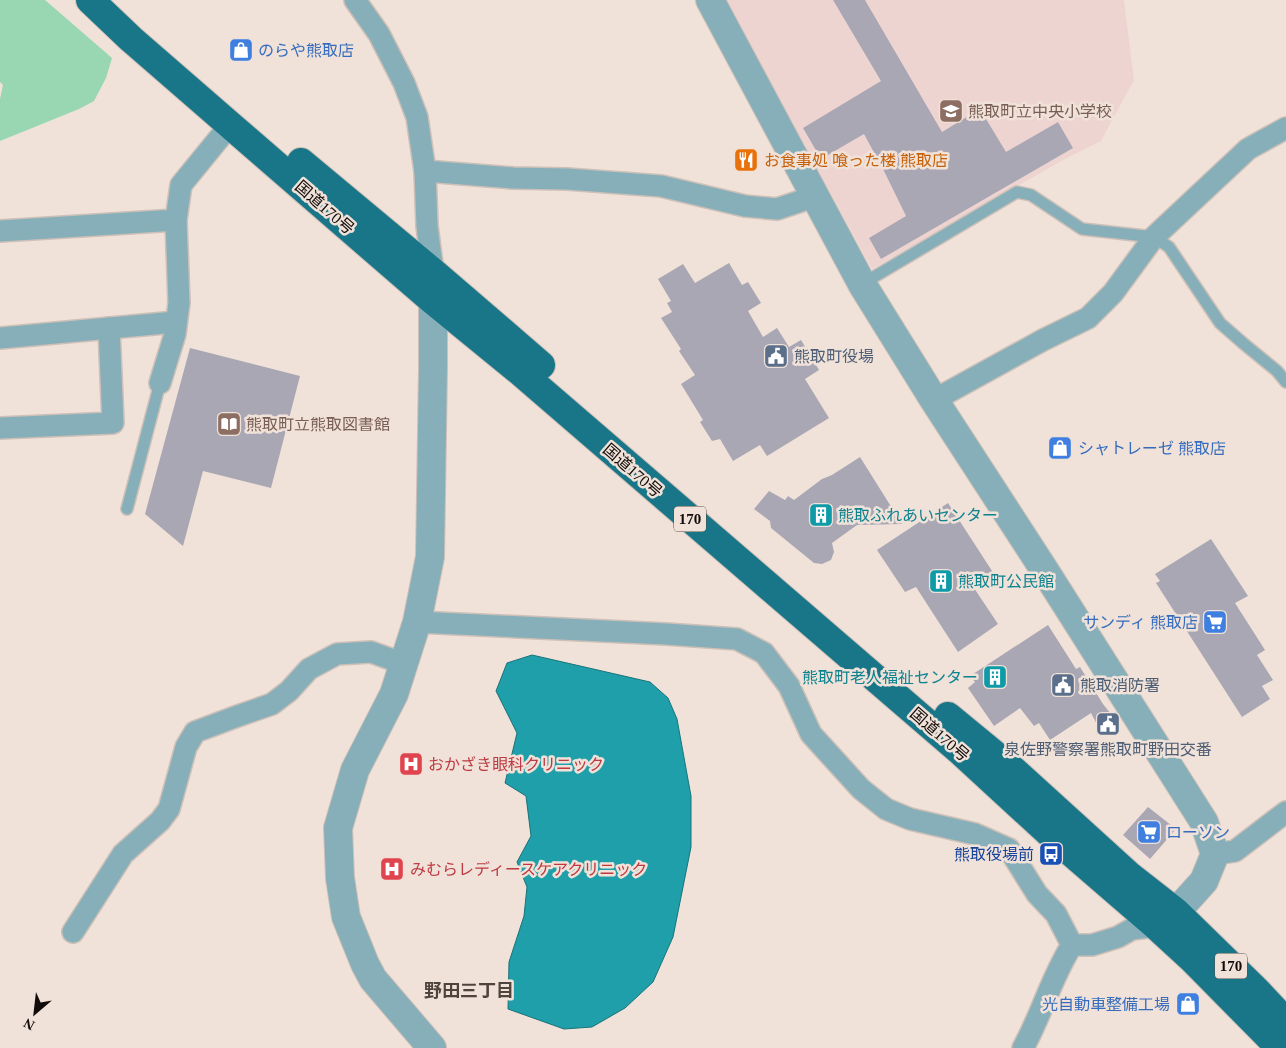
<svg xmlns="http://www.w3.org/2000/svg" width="1286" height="1048" viewBox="0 0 1286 1048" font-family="'Times New Roman','Noto Sans JP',serif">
<rect width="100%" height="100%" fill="#f0e2d9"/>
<path fill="#eed4d1" d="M726 0H1124L1134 80 1101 141 1065 159 872 269Z"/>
<path fill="#99d6b2" d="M0 0H45L112 58 106 78 94 101 79 109 0 141V99L3 85 0 82Z"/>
<path fill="#1e9faa" stroke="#1a737a" d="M532 655 650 682 668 698 677 719 691 796V847L673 937 653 982 625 1008 592 1027 564 1029 508 1009 509 962 524 916 527 887 517 862 531 836 526 796 505 783 517 733 496 691 507 663Z"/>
<g fill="#aaa7b4">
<path d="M833 0H865L942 132 980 109 1006 152 1058 122 1073 148 881 259 869 238 906 216 884 171 864 134 821 159 803 128 881 81Z"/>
<path d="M729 263 742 285 748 282 761 303 748 311 763 337 777 328 789 347 801 340 819 370 805 379 829 418 767 456 760 445 733 461 720 439 712 441 700 422 703 420 681 384 695 375 679 351 681 349 661 318 672 312 667 303 671 301 658 279 683 264 695 283Z"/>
<path d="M190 348 300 376 271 488 203 471 183 546 145 514Z"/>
<path d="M860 457 902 524 857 525 832 543 834 552 831 560 822 564 814 563 771 528 770 521 754 509 769 491 785 500 788 496 794 500 822 479 832 475Z"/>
<path d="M948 503 994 574 974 588 998 624 958 652 916 587 905 592 877 550Z"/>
<path d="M1211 539 1248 596 1235 603 1265 650 1257 655 1273 680 1262 686 1270 699 1242 717 1156 583 1160 581 1155 574Z"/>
<path d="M1048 625 1076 669 1080 667 1103 704 1118 723 1102 734 1091 713 1050 740 1039 723 1034 726 1020 708 994 726 968 688 975 682 970 676Z"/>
<path d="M1148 807 1176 829 1150 859 1123 835Z"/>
</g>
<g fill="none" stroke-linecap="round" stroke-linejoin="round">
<defs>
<g id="service">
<path d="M862 284 1017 192 1031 195 1082 229 1154 237 1169 247 1220 323 1244 344 1277 371 1286 382"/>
<path d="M127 509 160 383"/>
</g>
<g id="minor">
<path d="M355 0 379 34 404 83 417 117 425 171 427 226 433 272"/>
<path d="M425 171 513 178 567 179 661 186 745 206 777 209 801 201 815 196"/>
<path d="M0 231 176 220 181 185 230 125"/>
<path d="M0 338 176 322"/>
<path d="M160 383 175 334 179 303 176 220"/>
<path d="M934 400 1043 340 1088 318 1113 293 1154 237 1248 149 1286 128"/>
<path d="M0 428 113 423 109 328"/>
<path d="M417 622 666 634 737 639 764 653 789 686 811 734 861 789 886 809 910 819 975 834 1009 849 1037 894 1056 914 1072 945"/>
<path d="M1215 854 1235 851 1286 812"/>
<path d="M73 932 123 854 160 821 169 809 186 747 195 732 235 717 272 704 289 691 309 669 337 654 371 652 404 664"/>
<path d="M1072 945H1092L1118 937 1132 929 1156 926 1164 920"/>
<path d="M1023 1048C1042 1014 1051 978 1072 945"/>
</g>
<g id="tertiary">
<path d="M710 0 862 284 934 400 1045 571 1204 822 1215 854 1204 881 1176 912"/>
<path d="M432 1048 373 979 365 964 346 917 340 878 338 828 355 770 394 694 417 622 430 557 433 368V281"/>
</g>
<g id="trunk">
<path d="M90 0 131 39 230 125 432 300 519 371 961 752 1060 843 1156 926 1192 959 1280 1048"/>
<path d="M301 162 433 272 541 365"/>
<path d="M948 716 1011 768 1130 876 1176 912 1257 991 1286 1022"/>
</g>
</defs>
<use href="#service" stroke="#ccc0b8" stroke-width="14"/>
<use href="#minor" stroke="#ccc0b8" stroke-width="24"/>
<use href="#tertiary" stroke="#ccc0b8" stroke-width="30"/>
<use href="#trunk" stroke="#ccc0b8" stroke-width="30"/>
<use href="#service" stroke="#86afb9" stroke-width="11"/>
<use href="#minor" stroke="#86afb9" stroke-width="21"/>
<use href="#tertiary" stroke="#86afb9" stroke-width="28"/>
<use href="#trunk" stroke="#187688" stroke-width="28"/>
</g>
<defs>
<symbol id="shop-square" viewBox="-11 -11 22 22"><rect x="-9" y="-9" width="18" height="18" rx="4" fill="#3f7fe0" stroke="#f0e2d9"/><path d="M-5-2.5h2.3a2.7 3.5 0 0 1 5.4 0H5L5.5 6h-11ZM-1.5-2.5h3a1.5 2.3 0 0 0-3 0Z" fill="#fff"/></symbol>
<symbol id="school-square" viewBox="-11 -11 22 22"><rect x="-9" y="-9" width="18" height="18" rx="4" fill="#8d6e63" stroke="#f0e2d9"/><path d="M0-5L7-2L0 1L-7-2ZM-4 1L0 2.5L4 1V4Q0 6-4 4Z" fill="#fff"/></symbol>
<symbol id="restaurant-square" viewBox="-11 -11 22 22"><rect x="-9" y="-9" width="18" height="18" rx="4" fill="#e8710a" stroke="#f0e2d9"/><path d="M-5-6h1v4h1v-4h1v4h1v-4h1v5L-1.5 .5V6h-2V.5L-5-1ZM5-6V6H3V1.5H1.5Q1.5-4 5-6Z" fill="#fff"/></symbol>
<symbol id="civic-square" viewBox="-11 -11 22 22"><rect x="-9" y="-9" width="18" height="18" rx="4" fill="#5c6f8a" stroke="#f0e2d9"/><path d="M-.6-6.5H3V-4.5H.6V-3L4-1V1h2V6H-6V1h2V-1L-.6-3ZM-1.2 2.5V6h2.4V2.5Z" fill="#fff"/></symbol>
<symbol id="library-square" viewBox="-11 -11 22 22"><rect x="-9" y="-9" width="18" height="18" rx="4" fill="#8d6e63" stroke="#f0e2d9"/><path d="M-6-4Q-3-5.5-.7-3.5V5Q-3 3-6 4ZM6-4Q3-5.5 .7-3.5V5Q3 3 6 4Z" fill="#fff"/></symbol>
<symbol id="building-square" viewBox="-11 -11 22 22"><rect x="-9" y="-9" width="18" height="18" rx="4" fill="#0f9aa8" stroke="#f0e2d9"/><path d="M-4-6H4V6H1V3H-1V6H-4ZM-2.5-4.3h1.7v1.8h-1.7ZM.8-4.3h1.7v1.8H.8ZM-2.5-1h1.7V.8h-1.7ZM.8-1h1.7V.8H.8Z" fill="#fff"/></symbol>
<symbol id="supermarket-square" viewBox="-11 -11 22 22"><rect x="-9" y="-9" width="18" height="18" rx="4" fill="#3f7fe0" stroke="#f0e2d9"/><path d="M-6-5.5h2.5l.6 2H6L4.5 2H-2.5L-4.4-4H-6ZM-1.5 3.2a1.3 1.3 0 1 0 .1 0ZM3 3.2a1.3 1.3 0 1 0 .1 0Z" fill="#fff"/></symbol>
<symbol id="hospital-square" viewBox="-11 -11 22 22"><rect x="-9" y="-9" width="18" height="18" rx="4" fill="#e0444e" stroke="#f0e2d9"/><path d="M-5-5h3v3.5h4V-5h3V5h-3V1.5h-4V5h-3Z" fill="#fff"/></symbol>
<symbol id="bus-square" viewBox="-11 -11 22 22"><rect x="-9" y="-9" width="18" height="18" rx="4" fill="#1a4fb4" stroke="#f0e2d9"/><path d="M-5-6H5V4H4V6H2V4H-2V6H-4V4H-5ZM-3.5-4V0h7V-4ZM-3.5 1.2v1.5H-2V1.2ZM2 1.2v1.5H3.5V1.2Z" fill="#fff"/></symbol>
</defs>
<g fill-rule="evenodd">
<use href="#shop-square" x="227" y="36" width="28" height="28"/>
<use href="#school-square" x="937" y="97" width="28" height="28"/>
<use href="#restaurant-square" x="732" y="146" width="28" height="28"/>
<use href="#civic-square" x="762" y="342" width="28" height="28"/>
<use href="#library-square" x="215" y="410" width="28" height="28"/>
<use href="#shop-square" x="1046" y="434" width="28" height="28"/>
<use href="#building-square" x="807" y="501" width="28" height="28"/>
<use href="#building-square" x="927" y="567" width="28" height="28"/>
<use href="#supermarket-square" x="1201" y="608" width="28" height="28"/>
<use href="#building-square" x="981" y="663" width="28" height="28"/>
<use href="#civic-square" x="1049" y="671" width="28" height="28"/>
<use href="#civic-square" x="1094" y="710" width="28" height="28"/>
<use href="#hospital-square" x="397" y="750" width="28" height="28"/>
<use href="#supermarket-square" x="1135" y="818" width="28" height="28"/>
<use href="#bus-square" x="1037" y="840" width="28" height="28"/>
<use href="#hospital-square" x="378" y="855" width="28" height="28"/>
<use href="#shop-square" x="1174" y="990" width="28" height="28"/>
</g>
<g text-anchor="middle" stroke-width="5" stroke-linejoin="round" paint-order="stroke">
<g fill="#f0e2d9" stroke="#544c48" stroke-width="1">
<rect x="674" y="506.5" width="32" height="25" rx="4"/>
<rect x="1215" y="953.5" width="32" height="25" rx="4"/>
</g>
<g font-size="15" font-weight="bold" fill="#110c0a">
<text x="690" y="524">170</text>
<text x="1231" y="971">170</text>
</g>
<g font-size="16" fill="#366cbe" stroke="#f0e2d9" text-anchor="start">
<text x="258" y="56">のらや熊取店</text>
<text x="1078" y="454">シャトレーゼ 熊取店</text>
<text x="1198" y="628" text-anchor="end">サンディ 熊取店</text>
<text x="1166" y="838">ローソン</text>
<text x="1170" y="1010" text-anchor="end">光自動車整備工場</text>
</g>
<g font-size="16" fill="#785e54" stroke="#f0e2d9" text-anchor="start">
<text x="968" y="117">熊取町立中央小学校</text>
<text x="246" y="430">熊取町立熊取図書館</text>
</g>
<g font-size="16" fill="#c56008" stroke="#f0e2d9" text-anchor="start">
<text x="764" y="166">お食事処 喰った楼 熊取店</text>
</g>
<g font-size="16" fill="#110c0a" stroke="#f0e2d9">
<text transform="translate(325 207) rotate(41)" y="6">国道170号</text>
<text transform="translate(633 470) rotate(41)" y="6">国道170号</text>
<text transform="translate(940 734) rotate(41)" y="6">国道170号</text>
</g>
<g font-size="16" fill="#4e5e75" stroke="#f0e2d9" text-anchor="start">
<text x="794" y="362">熊取町役場</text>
<text x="1080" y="691">熊取消防署</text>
<text x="1108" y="755" text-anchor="middle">泉佐野警察署熊取町野田交番</text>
</g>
<g font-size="16" fill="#0d838f" stroke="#f0e2d9" text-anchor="start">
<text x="838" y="521">熊取ふれあいセンター</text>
<text x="958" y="587">熊取町公民館</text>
<text x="978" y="683" text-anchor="end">熊取町老人福祉センター</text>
</g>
<g font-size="16" fill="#be3a42" stroke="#f0e2d9" text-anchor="start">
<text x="428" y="770">おかざき眼科クリニック</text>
<text x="410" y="875">みむらレディースケアクリニック</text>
</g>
<g font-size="16" fill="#164399" stroke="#f0e2d9" text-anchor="end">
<text x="1034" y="860">熊取役場前</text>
</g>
<g font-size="18" font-weight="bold" fill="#4f433d" stroke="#f0e2d9">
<text x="469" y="997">野田三丁目</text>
</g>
</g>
<g transform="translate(35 1013) rotate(208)" stroke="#f0e2d9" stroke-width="4" paint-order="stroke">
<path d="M0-4L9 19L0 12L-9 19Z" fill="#110c0a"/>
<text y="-8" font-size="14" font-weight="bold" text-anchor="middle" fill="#110c0a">N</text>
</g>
</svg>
